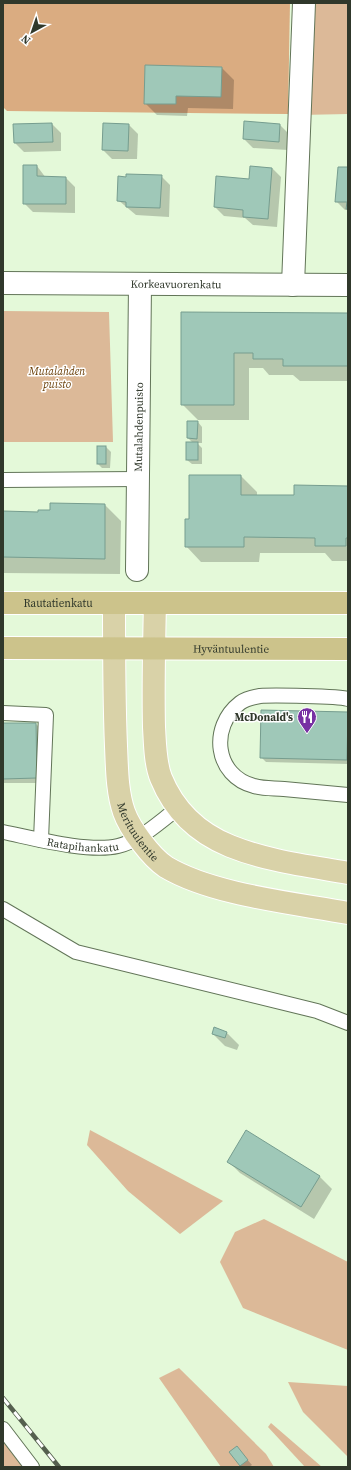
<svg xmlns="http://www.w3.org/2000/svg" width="351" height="1470" viewBox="0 0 351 1470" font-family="'Source Serif 4',serif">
<rect width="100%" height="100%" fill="#e4f9d9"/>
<g fill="#dcb998">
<path d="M304 3H348V114L300 115Z"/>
<path d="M3 311 109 312 113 442H3Z"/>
<path d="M90 1130 223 1201 180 1234 128 1191 87 1145Z"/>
<path d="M264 1219 348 1262V1350L243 1308 220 1262 235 1232Z"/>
<path d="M179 1368 266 1454 274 1467H221L159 1378Z"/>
<path d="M288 1382 348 1386V1457L303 1412Z"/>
<path d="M271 1423 322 1467H305L268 1427Z"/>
<path d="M3 1440 24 1467H3Z"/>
</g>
<path fill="#daac81" d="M3 3H290L288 114 7 111 3 107Z"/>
<g fill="#0003">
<path d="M222 68 234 80 233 109 188 108 187 116 157 115 145 103Z"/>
<path d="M52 124 61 133V151L24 152 15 143Z"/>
<path d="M129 125 138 134 137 159H112L103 150Z"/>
<path d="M280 125 289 134 288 150 253 148 244 139Z"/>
<path d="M37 166 46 178H66L75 187V213L33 212 24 203Z"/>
<path d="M251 167 272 168 281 177 277 227 253 225 245 218 224 216 215 207 250 180Z"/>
<path d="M348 168V210H345L336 201Z"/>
<path d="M161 176 170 185 169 217 136 215 118 200Z"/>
<path d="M182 313 348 314V381H300L293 375H269L263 368H249V420H198L182 404Z"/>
<path d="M198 422 202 427V443H197L202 448V464H192L187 460 193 443 188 438Z"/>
<path d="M106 447 111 452 110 468H102L98 464Z"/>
<path d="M241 476 257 492V496H295L348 487V561H332L325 553H260L259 562H201L186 546 190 520Z"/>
<path d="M105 505 121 521 120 574 3 573V512L39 513Z"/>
<path d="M348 713V764L266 762 261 757Z"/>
<path d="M3 724H36L41 729V783H3Z"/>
<path d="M215 1029 227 1033 239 1045 237 1050 225 1046 213 1034Z"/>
<path d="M246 1131 320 1177 332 1189 314 1219 240 1173 228 1161Z"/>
<path d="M237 1448 252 1465 249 1467H242L230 1453Z"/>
</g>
<g fill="#9fc8b8" stroke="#769d8f">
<path d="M145 65 222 67 221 97 176 96V104H144Z"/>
<path d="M244 121 280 124 279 142 243 139Z"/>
<path d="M52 123 53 142 14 143 13 124Z"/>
<path d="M103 123 129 124 128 151 102 150Z"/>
<path d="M23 165H37V176L66 177V204H23Z"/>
<path d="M250 166 272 168 268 219 243 217V210L214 207 216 176 249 179Z"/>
<path d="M338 167H348V209H346L347 202H335Z"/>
<path d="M126 174 162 175 160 208 126 207V202L117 201 118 176 126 177Z"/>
<path d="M181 312 348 313V366H283V359H253V353H234V405H181Z"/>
<path d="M187 421H198L197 439 187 438Z"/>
<rect x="186" y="442" width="12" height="18"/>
<rect x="97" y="446" width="9" height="18"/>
<path d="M189 475H241V495H294V485L348 486V538H346V546H315V538L244 537V547H185V519H189Z"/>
<path d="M50 503 105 504V559L3 557V511L38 512V510H50Z"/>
<path d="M261 710 348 712 347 760 260 758Z"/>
<path d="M3 723H36L37 778 3 779Z"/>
<path d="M214 1027 227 1032 225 1038 212 1034Z"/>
<path d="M246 1130 320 1176 301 1207 227 1162Z"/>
<path d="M237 1446 248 1460 240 1466 229 1452Z"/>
</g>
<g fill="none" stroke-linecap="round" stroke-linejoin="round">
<defs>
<g id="service">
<path d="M3 480 138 479"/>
<path d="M348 699C339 696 271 695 260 696 254 697 244 700 240 703 209 727 215 776 254 786 264 789 275 788 284 789 306 791 327 793 348 795"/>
<path d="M3 713 46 715 41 840"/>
<path id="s1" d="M3 832C33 838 88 853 118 846 140 841 159 822 177 809"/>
<path d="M3 909 76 952 317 1011 348 1023"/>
<path d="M3 1429 32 1467"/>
</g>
<g id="minor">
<path id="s2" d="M3 283 348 285"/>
<path d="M293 285 304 3"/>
<path id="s3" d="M137 570 140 284"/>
</g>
<g id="primary">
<path d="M155 603C154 645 153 686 154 727 155 743 155 763 161 778 174 810 198 833 230 846 267 861 309 866 348 873"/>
<path id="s4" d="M114 604C114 651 114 698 116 746 117 768 117 792 124 812 130 829 151 857 166 867 213 895 294 903 348 913"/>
</g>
<g id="trunk">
<path id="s5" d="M3 603H348"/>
<path id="s6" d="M3 648 348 649"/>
</g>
</defs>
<use href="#service" stroke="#627558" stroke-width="16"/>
<use href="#minor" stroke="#627558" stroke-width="24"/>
<use href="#primary" stroke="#fff" stroke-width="24"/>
<use href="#trunk" stroke="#fff" stroke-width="24"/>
<use href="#service" stroke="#fff" stroke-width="14"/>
<use href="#minor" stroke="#fff" stroke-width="22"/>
<use href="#primary" stroke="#d9d2a8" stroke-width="22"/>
<use href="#trunk" stroke="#ccc38b" stroke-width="22"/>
<defs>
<path id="rail" d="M3 1398 59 1467"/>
</defs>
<use href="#rail" stroke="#55604f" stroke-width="4.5"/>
<use href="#rail" stroke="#fff" stroke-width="3" stroke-dasharray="9" stroke-linecap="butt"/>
</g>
<defs>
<symbol id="restaurant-pin" viewBox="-11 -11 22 30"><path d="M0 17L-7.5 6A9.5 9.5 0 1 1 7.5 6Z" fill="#7730a3" stroke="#fff"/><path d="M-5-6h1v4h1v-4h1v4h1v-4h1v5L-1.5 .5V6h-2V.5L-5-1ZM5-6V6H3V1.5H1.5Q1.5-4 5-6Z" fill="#fff"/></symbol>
</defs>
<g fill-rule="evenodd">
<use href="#restaurant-pin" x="296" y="706" width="22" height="30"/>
</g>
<g text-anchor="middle" stroke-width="3" stroke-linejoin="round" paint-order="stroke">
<g font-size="11" fill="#30382b" stroke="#fff">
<text dy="4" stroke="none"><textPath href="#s2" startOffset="173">Korkeavuorenkatu</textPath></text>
<text dy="4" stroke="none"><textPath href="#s3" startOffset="143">Mutalahdenpuisto</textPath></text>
<text dy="4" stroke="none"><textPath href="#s5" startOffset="55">Rautatienkatu</textPath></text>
<text dy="4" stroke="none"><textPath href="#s6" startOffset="228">Hyväntuulentie</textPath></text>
<text dy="4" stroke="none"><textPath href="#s4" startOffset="233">Merituulentie</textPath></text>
<text dy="4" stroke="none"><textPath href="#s1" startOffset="81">Ratapihankatu</textPath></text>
</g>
<g font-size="11" font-style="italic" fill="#6a3f08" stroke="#fff">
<text x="57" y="375">Mutalahden<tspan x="57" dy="13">puisto</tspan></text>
</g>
<g font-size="11" font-weight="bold" fill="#30382b" stroke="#fff" text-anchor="end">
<text x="293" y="721">McDonald's</text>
</g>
</g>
<rect width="351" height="1470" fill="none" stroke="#30382b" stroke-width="8"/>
<g transform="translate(32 32) rotate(220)" stroke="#ffffff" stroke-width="3" paint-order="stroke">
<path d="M0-3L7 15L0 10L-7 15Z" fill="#30382b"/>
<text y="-6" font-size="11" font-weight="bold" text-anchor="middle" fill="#30382b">N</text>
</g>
</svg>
